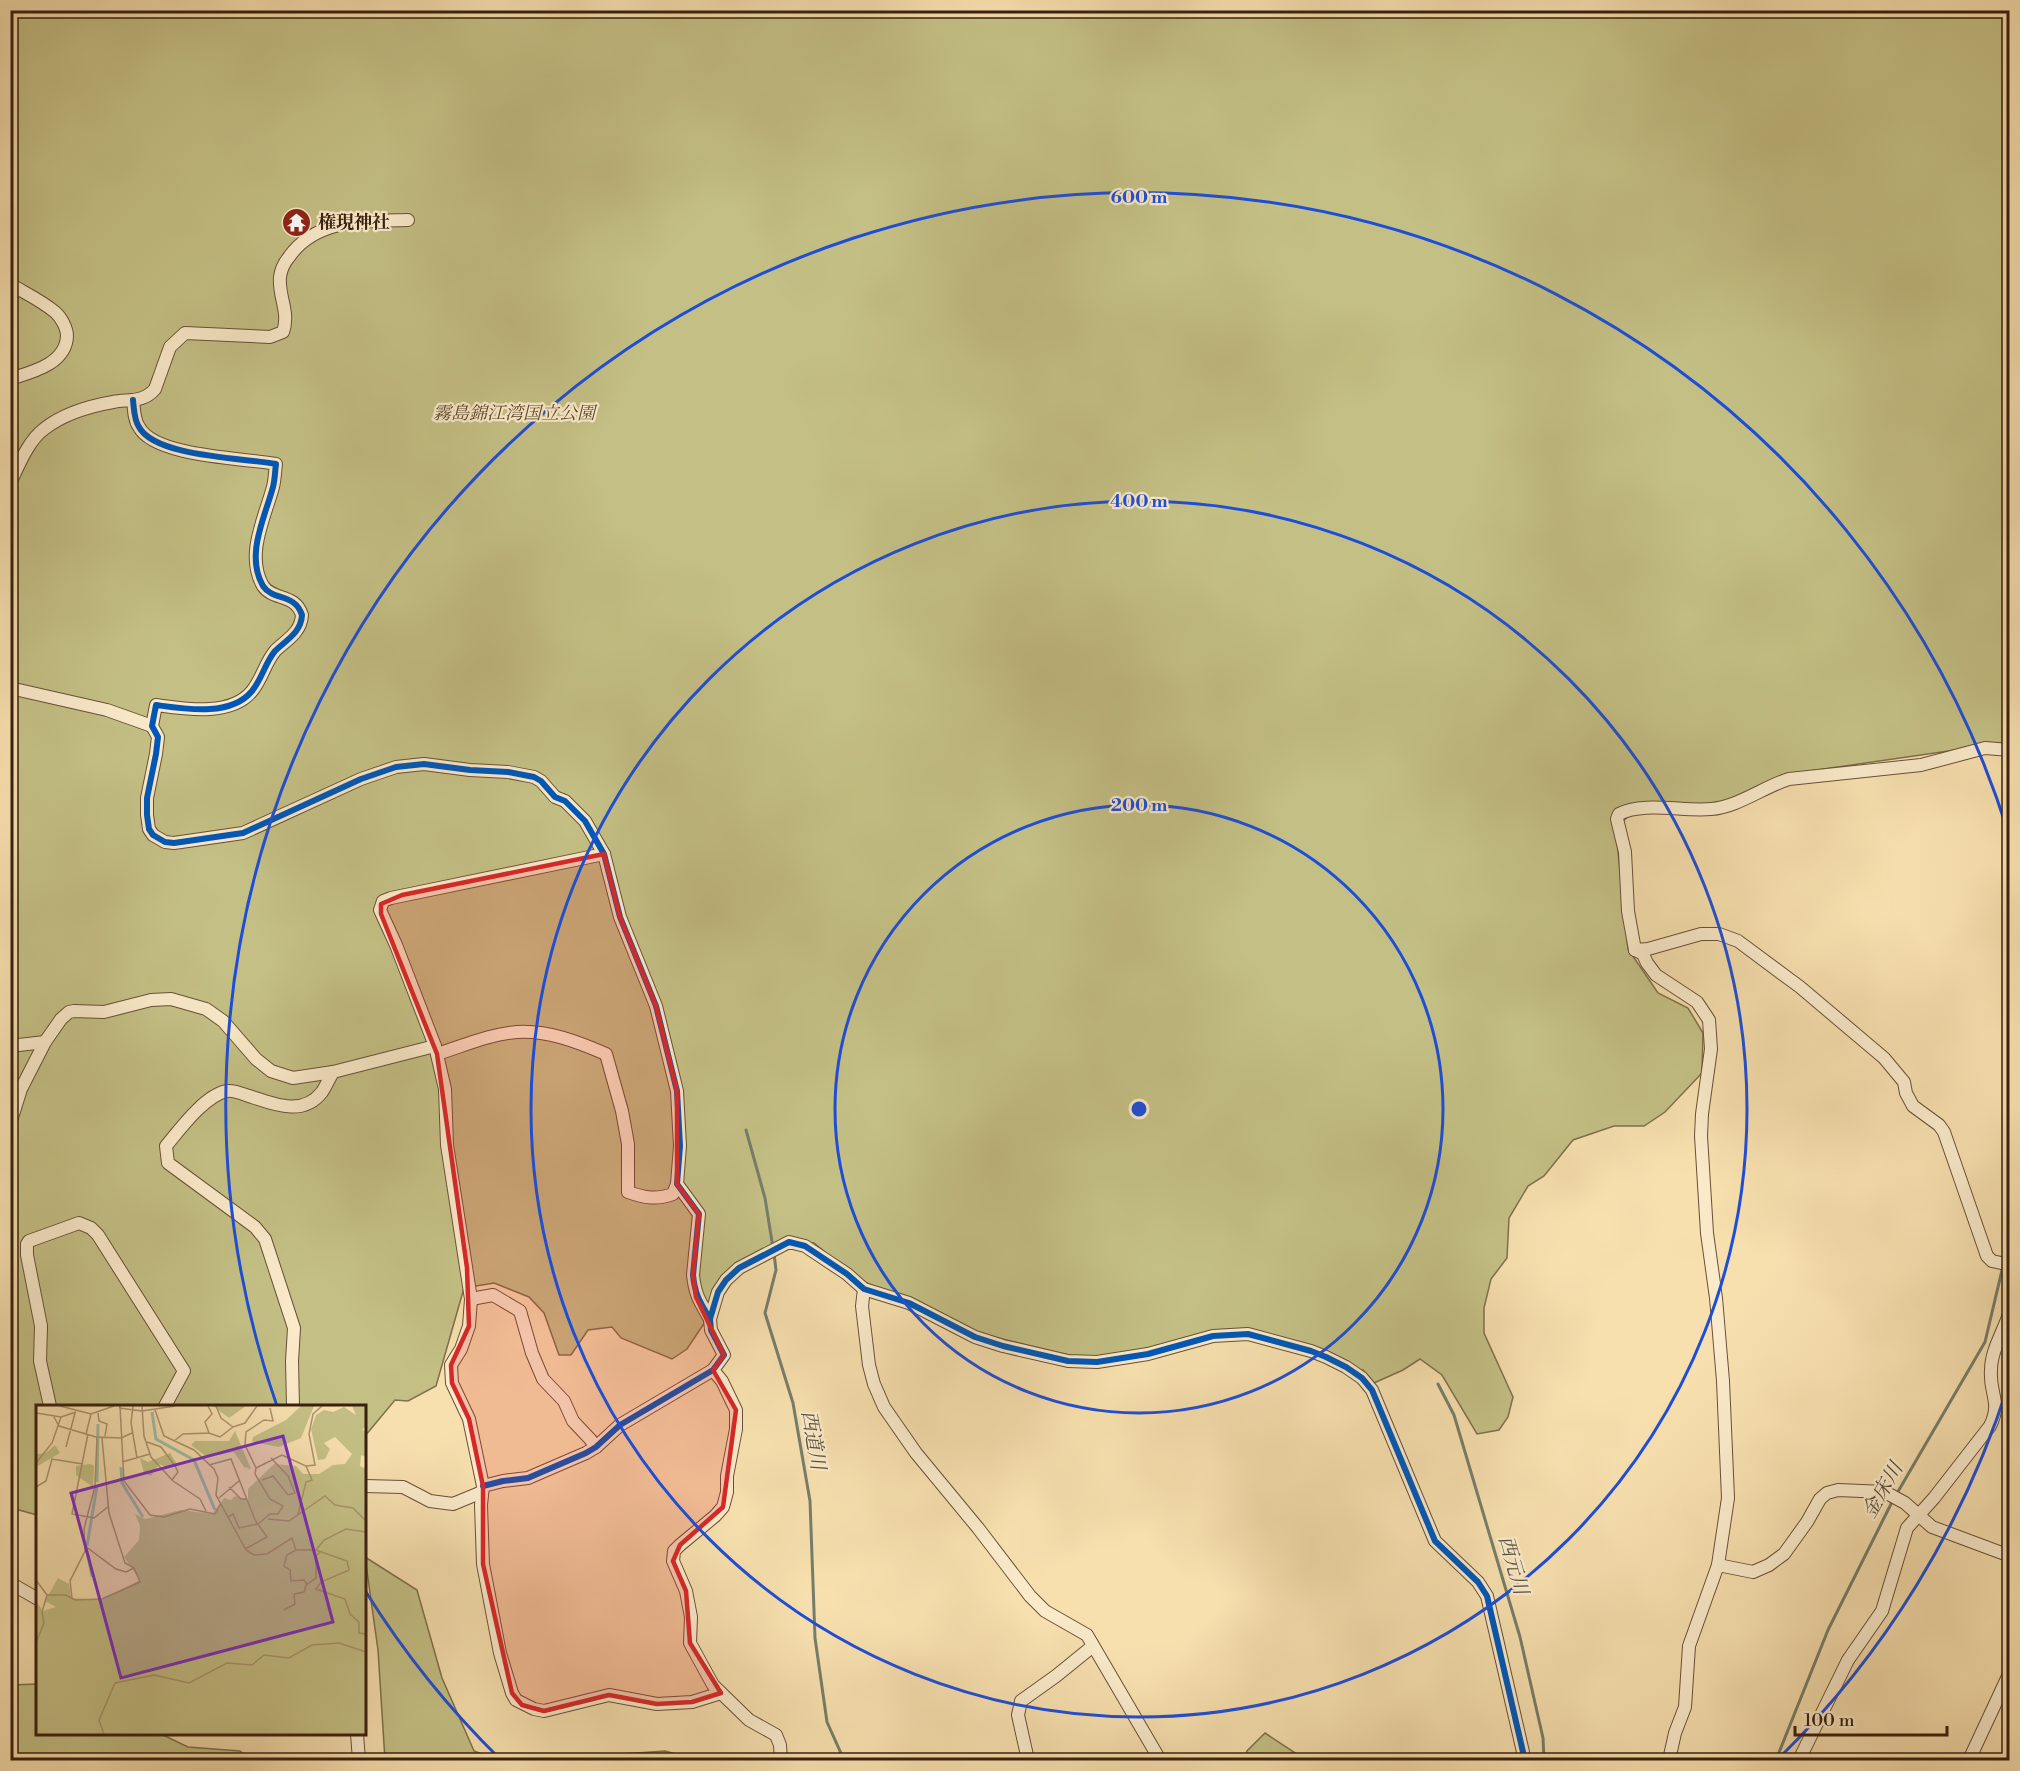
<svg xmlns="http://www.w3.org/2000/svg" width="2020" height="1771" viewBox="0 0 2020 1771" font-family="'Libre Bodoni','Noto Serif JP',serif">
<rect width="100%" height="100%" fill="#f7dfae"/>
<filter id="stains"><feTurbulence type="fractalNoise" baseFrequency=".00333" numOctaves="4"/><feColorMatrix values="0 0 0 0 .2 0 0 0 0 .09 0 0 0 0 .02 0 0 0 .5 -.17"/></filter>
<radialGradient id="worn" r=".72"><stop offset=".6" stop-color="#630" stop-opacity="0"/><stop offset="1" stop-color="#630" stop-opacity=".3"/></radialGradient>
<g fill="#c4c085" stroke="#7e704a" stroke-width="1.5">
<path d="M11 11H2009V748L1997 744 1789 774 1741 796 1707 807H1639L1621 823 1615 822 1628 949 1658 993 1688 1008 1703 1033 1702 1073 1665 1112 1644 1126H1614L1573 1140 1544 1176 1528 1186 1509 1218 1507 1258 1491 1279 1484 1308V1333L1513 1397 1508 1417 1499 1430 1477 1434 1442 1375 1420 1359 1403 1370 1374 1383 1363 1370H1354L1254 1330 1134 1354 1081 1358 978 1333 856 1278 814 1243 791 1241 759 1251 732 1269 707 1319 687 1349 672 1359 621 1338 612 1327 588 1330 571 1355H559L544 1313 529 1297 494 1283 464 1288 436 1386 408 1401 395 1400 365 1436 364 1406H38L37 1515 19 1510 11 1505Z"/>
<path d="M365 1557 417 1590 442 1678 474 1751 498 1760H385L378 1650Z"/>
<path d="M37 1684 38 1734H161L188 1747 240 1751 251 1760H11V1685Z"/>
<path d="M1265 1733 1306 1760H1243L1247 1751Z"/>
<path d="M665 1751 697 1760H586L607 1755Z"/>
</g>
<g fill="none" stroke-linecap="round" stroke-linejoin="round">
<g stroke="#767e6a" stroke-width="3">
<path d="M746 1130 765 1198 773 1248"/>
<path d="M774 1254 776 1270 765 1313 793 1403 810 1501 815 1638 827 1722 844 1760"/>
<path d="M2005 1260 2010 1235"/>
<path d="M1438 1384 1454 1415 1520 1637 1543 1738 1544 1760"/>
<path d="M1896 1495 1985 1342 2003 1266"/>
<path d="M1776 1760 1828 1630 1893 1500"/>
</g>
<defs>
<g id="street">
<path d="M10 284C25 293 42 301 55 312 61 317 67 328 67 336 66 364 32 372 10 379"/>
<path d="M133 400C134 409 134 420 139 427 155 457 244 458 276 464 275 471 275 479 273 487 265 517 245 555 263 586 273 601 295 593 302 615 301 633 286 640 275 651 265 663 262 679 252 691 231 717 185 709 156 705L152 726 158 737 156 754 147 798V815L149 829 153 835 165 842 174 843 243 833 361 779 396 767 424 764 470 770 508 772 534 777 541 781 555 797 565 801 585 821 604 854 620 917 656 1006 677 1091 680 1146 677 1184 699 1214 693 1275C695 1295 700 1302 710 1319"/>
<path d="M10 483C19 465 28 441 44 429 63 414 90 406 113 402 129 399 143 403 155 389L170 347 185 333 270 337 283 332C290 312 278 296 280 277 281 269 284 263 289 257 316 218 366 221 408 220"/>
<path d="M10 688 107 710 152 726"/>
<path d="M604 854 391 898 383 901 380 910 396 945 435 1046 445 1089 447 1145 471 1299 469 1326 461 1349 451 1365 452 1383 469 1419 483 1486 481 1505 483 1564 500 1653 512 1693 516 1700 534 1709 544 1711 609 1695 657 1704 692 1702 721 1693"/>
<path d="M1635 950 1643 954 1647 963 1656 975 1697 1002 1709 1020 1711 1049 1702 1114 1701 1136 1707 1233 1716 1298 1723 1381 1728 1498 1718 1565 1689 1646 1685 1707 1675 1733 1669 1760"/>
<path d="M1635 950 1648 949 1701 934H1719L1738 941 1800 987 1884 1058 1904 1082 1906 1093 1913 1106 1939 1125 1944 1132 1987 1256 1992 1261 2010 1265"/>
<path d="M1635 950 1628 911 1625 852 1617 819 1619 814C1643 801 1685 812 1711 809 1738 807 1763 787 1789 779L1921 765 1985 748 2010 750"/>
<path d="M10 1046 45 1042"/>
<path d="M437 1054C463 1046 490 1034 517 1032 548 1030 578 1042 606 1054L622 1111 628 1144V1192C645 1198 656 1200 673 1194L677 1184"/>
<path d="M10 1124 21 1089 45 1042 61 1019 69 1012 74 1011 104 1012 151 1000 171 999 206 1009 223 1021 256 1059 271 1071 293 1078 333 1072 435 1046"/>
<path d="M864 1289 862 1306 869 1365 874 1384 884 1407 916 1453 978 1528 1030 1596 1045 1611 1087 1635 1160 1760"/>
<path d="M471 1299 493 1295 520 1311 532 1353 543 1379 564 1401 573 1421 590 1439 596 1447"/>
<path d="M713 1370 722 1381 736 1410V1429L727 1476V1492L723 1507 715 1516 680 1545 674 1551 673 1561 686 1591 691 1617 690 1643 713 1685 749 1720 776 1735 780 1745 781 1760"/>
<path d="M50 1406 40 1361 41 1326 27 1255V1244L29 1241 79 1223 91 1228 98 1235 184 1371 165 1406"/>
<path d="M293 1406 292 1361 294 1328 265 1239 255 1227 168 1163 166 1146C180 1129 205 1095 227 1091 234 1090 243 1094 249 1096 273 1104 303 1117 322 1092 326 1086 329 1079 333 1072"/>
<path d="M364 1486 403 1487 430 1501 453 1504 482 1492"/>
<path d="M483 1486 503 1481 528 1478 586 1453 596 1447 620 1425 713 1370 724 1355 711 1330 710 1319 718 1292 726 1280 739 1268 789 1242 805 1246 847 1274 864 1289 909 1303 975 1337 1003 1346 1068 1361 1097 1362 1148 1354 1213 1336 1248 1334 1311 1351 1326 1357 1346 1367 1362 1378 1372 1390 1435 1541 1478 1582 1487 1596 1523 1752 1521 1760"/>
<path d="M1718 1565 1753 1572 1769 1565 1784 1554 1807 1522 1820 1499 1827 1493 1838 1490 1885 1492 1905 1503 1932 1527 2010 1556"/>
<path d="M10 1583 38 1599"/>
<path d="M357 1734 359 1760"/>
<path d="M1028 1760 1018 1715 1021 1701 1056 1676 1093 1646"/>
<path d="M1799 1760 1848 1660 1882 1611 1907 1528 1934 1498 1990 1426C2002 1402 1989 1394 1991 1370 1991 1350 2004 1331 2010 1311"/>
<path d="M1969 1760 2010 1672"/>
</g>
</defs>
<use href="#street" stroke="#685037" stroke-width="14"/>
<use href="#street" stroke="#faeaca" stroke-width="12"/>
<defs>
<g id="cycleway">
<path d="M133 400C134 409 134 420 139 427 155 457 244 458 276 464 275 471 275 479 273 487 265 517 245 555 263 586 273 601 295 593 302 615 301 633 286 640 275 651 265 663 262 679 252 691 231 717 185 709 156 705L152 726 158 737 156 754 147 798V815L149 829 153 835 165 842 174 843 243 833 361 779 396 767 424 764 470 770 508 772 534 777 541 781 555 797 565 801 585 821 604 854 620 917 656 1006 677 1091 680 1146 677 1184 699 1214 693 1275C695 1295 700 1302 710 1319"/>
<path d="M483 1486 503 1481 528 1478 586 1453 596 1447 620 1425 713 1370 724 1355 711 1330 710 1319 718 1292 726 1280 739 1268 789 1242 805 1246 847 1274 864 1289 909 1303 975 1337 1003 1346 1068 1361 1097 1362 1148 1354 1213 1336 1248 1334 1311 1351 1326 1357 1346 1367 1362 1378 1372 1390 1435 1541 1478 1582 1487 1596 1523 1752 1521 1760"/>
</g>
</defs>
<use href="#cycleway" stroke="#faeaca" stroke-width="10"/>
<use href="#cycleway" stroke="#0057b8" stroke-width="6"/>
</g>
<path fill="#d62828" fill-opacity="0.2" stroke="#d62828" stroke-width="4.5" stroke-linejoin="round" d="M604 854 620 917 656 1006 677 1091V1184L699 1214 693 1275 696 1297 724 1355 713 1370 736 1410 723 1507 680 1545 673 1561 686 1591 690 1643 721 1693 692 1702 657 1704 609 1695 544 1711 522 1705 512 1693 483 1564V1486L469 1419 452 1383 451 1365 469 1326 467 1268 437 1054 381 914V904L402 895Z"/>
<g fill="none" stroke="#1d4ed8" stroke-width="3">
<circle cx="1139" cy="1109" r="304"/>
<circle cx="1139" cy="1109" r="608"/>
<path d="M2009 1383A912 912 0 0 1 1778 1759M500 1759A912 912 0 0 1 366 1592M277 1406A912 912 0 1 1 2009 835"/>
</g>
<defs>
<symbol id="temple-disc" viewBox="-11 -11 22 22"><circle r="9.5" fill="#8f2418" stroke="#faeaca"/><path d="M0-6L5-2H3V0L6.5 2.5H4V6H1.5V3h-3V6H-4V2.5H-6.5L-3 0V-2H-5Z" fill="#fff"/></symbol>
</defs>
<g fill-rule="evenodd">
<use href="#temple-disc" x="280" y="206" width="33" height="33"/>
</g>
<g text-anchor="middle" stroke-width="4.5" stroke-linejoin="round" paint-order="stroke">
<g font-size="18" font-weight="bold" fill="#39200f" stroke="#faeaca" text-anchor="start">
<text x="318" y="228">権現神社</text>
</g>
<g font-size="18" font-style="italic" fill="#5c482c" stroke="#faeaca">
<text x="514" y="419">霧島錦江湾国立公園</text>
</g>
<g font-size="20" font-style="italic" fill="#574f3c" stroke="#faeaca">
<text transform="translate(814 1440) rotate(80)" y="7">西道川</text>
<text transform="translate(1882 1490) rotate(-60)" y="7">金床川</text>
<text transform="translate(1514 1565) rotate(74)" y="7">西元川</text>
</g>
</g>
<g transform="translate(36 1405)">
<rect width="330" height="330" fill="#f7dfae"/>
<path d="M177 1H210L193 13ZM265 1H278L265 33 243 42 216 37 217 32 250 15ZM316 1H330V21L326 25 330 26V52L325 50 324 61 330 64V329H0V196L7 206 20 202 9 196 22 173 33 179 35 193 66 195 104 175 88 152 103 135 104 121 99 109 109 114 145 105 176 109 188 93 195 95 199 91 212 95V84L238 59 260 61 267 69H283L297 60 309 59 316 49 299 32 288 38 294 44 289 54 282 55 275 24 280 10 288 5 297 7 308 2 320 10ZM199 26 215 64 208 62 198 47 171 52 155 40 159 36H193ZM19 40 24 48 0 62V49L10 48ZM134 48 141 59 130 62 123 59 115 71 108 68 104 53 112 57ZM54 59 58 61 57 82 40 70V61Z" fill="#c4c085"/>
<path fill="none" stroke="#9ebda6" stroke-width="3" d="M116 7 120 34 158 55 179 105M85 62 86 78 107 112M61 77 62 19M51 141 61 81M51 146 56 172"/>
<path fill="none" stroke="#ab936e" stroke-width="1.5" d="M24 1 55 9 78 1M84 1 88 76 114 110 128 112 154 104 179 109 185 98M97 1 95 18 101 53M106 1 108 31 115 52 137 76 164 94 170 106M180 1 185 13 197 22 209 18 221 1M83 3 106 6 139 1M119 5 128 31 158 45 178 64 182 73 180 90 210 145 218 150 231 149 256 133 260 145M0 8 25 12 40 7M62 8 63 16 71 19 69 31M18 12 23 21 60 32 85 33 96 28M173 28 184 32 197 22M50 29 55 9M52 29 36 109 58 113 73 101M138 36 147 29 173 28 169 17 176 9 172 1M111 37 125 42 139 61 142 67 136 75M30 42 39 8M86 57 114 49M0 58 16 38 25 12M173 60 195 54 219 115 231 132 209 144M270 61 279 60 273 29 277 9 286 1M220 63 246 50 270 61 276 75 270 77 262 109M219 69 220 63 209 40 210 27 228 15 237 16 234 3M219 69 234 94 247 101 242 109H234L222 119M226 75 237 71 252 90 259 88 252 71 235 53M0 82 10 76 16 54 47 59M193 82 205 94H211M183 93 204 75M192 112 197 109 203 123 221 119M232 114 253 116 289 91 299 100 317 103 330 116M49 141 80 164 90 167 98 163M280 145 288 135 310 124 330 127M0 175 11 190M271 179 268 175 255 176 254 165 248 161 251 150 260 145H280L311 156 313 165 285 177 280 184 309 194 314 209 323 217V228L330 229M11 190H30L39 195 66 194 104 177 98 163 89 158 73 108 66 33M36 193 34 176 49 146 48 124 59 81 61 32M248 205 259 199 258 189 268 187 270 180 280 173V151L284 147M0 238 8 218 6 207 11 190M68 329 63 315 79 278 118 270 153 278 191 258 216 260 228 250 253 253 276 240 303 238 330 247"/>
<path fill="#7b2cbf" fill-opacity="0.15" stroke="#7b2cbf" stroke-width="3" d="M247 31 297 217 85 273 35 88Z"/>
<rect width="330" height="330" fill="none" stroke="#39200f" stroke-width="3"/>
</g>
<circle cx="1139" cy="1109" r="9" fill="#1d4ed8" stroke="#faeaca" stroke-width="3"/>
<g font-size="18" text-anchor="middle" font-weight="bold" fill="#1d4ed8" stroke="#faeaca" stroke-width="4.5" stroke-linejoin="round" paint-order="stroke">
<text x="1139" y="203">600 m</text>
<text x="1139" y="507">400 m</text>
<text x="1139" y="811">200 m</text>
</g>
<rect width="2020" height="1771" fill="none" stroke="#f7dfae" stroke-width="36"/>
<rect x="12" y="12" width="1996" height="1747" fill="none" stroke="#39200f" stroke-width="3"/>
<rect x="18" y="18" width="1984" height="1735" fill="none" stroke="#39200f" stroke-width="1.5"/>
<path d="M1795 1726v9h152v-9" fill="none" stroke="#39200f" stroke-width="3"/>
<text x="1804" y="1726" font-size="18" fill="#39200f" stroke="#faeaca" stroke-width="4.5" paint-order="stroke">100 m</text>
<rect width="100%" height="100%" filter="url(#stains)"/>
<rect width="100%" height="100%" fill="url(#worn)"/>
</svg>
